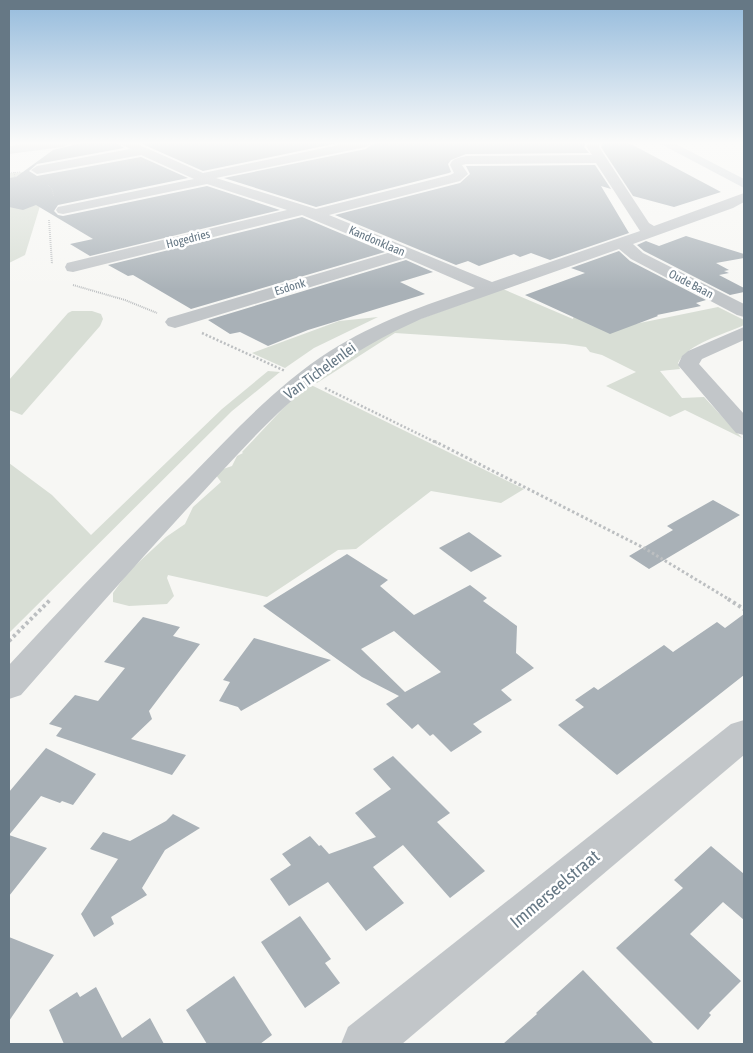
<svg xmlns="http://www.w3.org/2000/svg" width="753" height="1053" viewBox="0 0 753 1053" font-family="'Asap Condensed',sans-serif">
<rect width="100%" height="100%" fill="#f7f7f4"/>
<g fill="#d8ded5">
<path d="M27 172 44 193 25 255 9 263V173Z"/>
<path d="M503 289 573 319 574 315 630 325 718 307 744 320V325C725 334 687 344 678 363L680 369 660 371 682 398 704 397 742 438 685 410 670 417 606 386 636 372 602 355 590 352 586 347 565 344 395 333 317 383 311 380 370 343 406 324Z"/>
<path d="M72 311H92L101 314 103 319 100 326 22 415 9 410V380L68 313Z"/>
<path d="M378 317 314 348 285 368 252 353 339 321Z"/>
<path d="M268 371 280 372 232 411 9 633V463L52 495 91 535 222 409Z"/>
<path d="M307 383 524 489 501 503 431 491 356 549 338 550 267 597 168 575 167 578 174 596 167 604 129 606 113 602V593L128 572 166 537 185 524 193 507 221 482 216 475 223 469 232 466 237 456 243 453 242 452Z"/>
</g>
<g fill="#a9b1b7" fill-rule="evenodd">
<path d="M81 143H117L124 148 37 164 29 171 37 176 141 157 188 178 58 205 54 211 58 215 63 216 207 186 280 210 90 256 70 244 93 239 36 205 23 210 9 207V178L16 177 53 150Z"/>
<path d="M140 143H338L203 171Z"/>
<path d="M374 143H586L584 147 589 153 466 154 451 160 448 164 451 172 449 173 316 207 224 178 366 149Z"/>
<path d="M602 143H629L721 192 674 207 633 196 601 147Z"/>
<path d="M595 165 611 189 601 186 629 233 550 260 531 253 520 257 514 254 479 266 468 261 456 265 335 215 460 183 470 174 466 166Z"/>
<path d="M302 217 385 252 191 309 133 275 128 276 108 265Z"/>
<path d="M686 236 744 254V258L716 263 729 270 724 271 729 273 719 275 744 288V292L730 295 644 251 637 245 646 241 659 246Z"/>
<path d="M619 251 630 261 706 300 696 303 701 306 657 315 658 316 610 334 525 295 585 273 571 268Z"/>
<path d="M406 260 433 272 400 282 425 294 308 330 268 346 240 332 230 334 208 320Z"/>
<path d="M713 500 740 515 649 569 629 556 673 530 667 526Z"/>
<path d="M469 532 502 556 471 572 439 548Z"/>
<path d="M347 554 388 580 380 586 414 615 470 585 487 598 483 601 517 626 516 653 534 668 501 690 512 700 473 724 482 732 451 752 433 734 430 736 418 724 412 729 386 704 399 696 362 677 263 606ZM394 631 441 672 405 692 361 649Z"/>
<path d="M744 614V675L617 775 558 725 584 707 575 700 594 687 598 690 664 645 673 652 717 622 725 628Z"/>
<path d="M143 617 180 627 173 636 200 644 149 711 152 719 131 739 186 755 172 775 56 736 62 728 49 724 75 695 98 701 125 668 104 662Z"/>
<path d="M254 638 331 660 241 711 238 707 219 701 230 682 223 680Z"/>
<path d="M46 748 96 774 73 805 62 801 60 803 41 796 9 835 47 848 9 896V792Z"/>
<path d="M393 756 450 813 437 822 485 871 450 898 403 845 373 867 404 903 366 931 328 882 289 906 270 879 291 865 282 854 310 836 319 846 321 845 329 854 376 837 355 813 391 789 373 769Z"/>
<path d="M173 814 200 828 165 850 142 888 147 895 111 917 114 924 94 937 81 914 118 859 90 849 103 832 130 841 166 821Z"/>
<path d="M711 846 744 874V920L723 902 690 934 741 981 709 1013 711 1015 698 1030 616 948 683 888 674 880Z"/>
<path d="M300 916 331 959 325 963 340 983 305 1008 261 942Z"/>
<path d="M9 937 54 955 9 1021Z"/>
<path d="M583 970 654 1044H503L537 1014 536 1013Z"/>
<path d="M234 976 272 1035 260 1044H207L186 1010Z"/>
<path d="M96 987 122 1038 150 1018 164 1044H64L49 1010 77 992 80 997Z"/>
</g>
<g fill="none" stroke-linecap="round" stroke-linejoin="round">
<g stroke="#bcbfc1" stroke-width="1" stroke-dasharray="1 1" stroke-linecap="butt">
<path d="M14 172 15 177"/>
<path d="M9 173 21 172"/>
<path d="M48 185 52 189 54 197"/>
</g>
<g stroke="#bcbfc1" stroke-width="2" stroke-dasharray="1 1" stroke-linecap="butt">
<path d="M49 220 52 264"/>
<path d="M73 285 125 300 157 313"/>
</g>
<g stroke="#bcbfc1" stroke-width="2.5" stroke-dasharray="2 2" stroke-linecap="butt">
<path d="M202 333 285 371"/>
<path d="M325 388 437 443"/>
</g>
<path stroke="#bcbfc1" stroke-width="3" stroke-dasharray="2.5 2.5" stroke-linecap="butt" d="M434 441 644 548 730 600"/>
<g stroke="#bcbfc1" stroke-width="4" stroke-dasharray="3 3" stroke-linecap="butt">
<path d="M728 599 744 609"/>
<path d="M9 641 51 599"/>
</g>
<g fill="#c2c6c9" fill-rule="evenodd">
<path d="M34 143H69L63 147 9 154V146Z"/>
<path d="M119 143H135L203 173 348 143H372L366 147 216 178 316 209 450 175 454 173 450 165C452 158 459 158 466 156L592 155 586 146 588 143H600L599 147 649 223 654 226 744 193V202L733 208 633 244 643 253 744 304V317L737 315 631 259 619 249 421 319C385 335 351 354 319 378 269 416 228 466 185 511 129 572 75 633 21 695L9 699V665C68 601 128 538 190 477 234 432 277 385 330 351 376 322 425 305 475 288L406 258 182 326 175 328 168 326 165 322 168 318 391 252 302 215 73 272 67 271 65 267 67 263 287 210 207 184 63 214 58 213 56 210 58 207 194 179 141 155 37 174 31 170 37 166 130 149ZM596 163 640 231 492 282 329 215 460 181 468 174 462 165 466 164Z"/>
<path d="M744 327V340L702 359 699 364 744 414V435L736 433 678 365 682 356 688 351Z"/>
<path d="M744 720V755L402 1044H341L348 1027 731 724Z"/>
</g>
<path fill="#d4d9dd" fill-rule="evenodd" d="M659 143H674L744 179V188Z"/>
</g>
<linearGradient id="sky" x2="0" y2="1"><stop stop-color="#95bbdc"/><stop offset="0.49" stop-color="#fbfbfa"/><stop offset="1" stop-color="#fbfbfa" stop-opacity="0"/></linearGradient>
<rect width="753" height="291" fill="url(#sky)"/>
<g text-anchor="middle" stroke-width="5" stroke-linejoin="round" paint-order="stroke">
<g font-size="12" fill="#667885" stroke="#fff">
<text transform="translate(188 239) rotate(-14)" y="4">Hogedries</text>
<text transform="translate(377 241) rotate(23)" y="4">Kandonklaan</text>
<text transform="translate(691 284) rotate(27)" y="4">Oude Baan</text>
<text transform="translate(290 287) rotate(-17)" y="4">Esdonk</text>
</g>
<g font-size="15" fill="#667885" stroke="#fff">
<text transform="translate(320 371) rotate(-36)" y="5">Van Tichelenlei</text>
</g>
<g font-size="18" fill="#667885" stroke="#fff">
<text transform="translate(555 889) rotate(-40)" y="6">Immerseelstraat</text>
</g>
</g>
<rect width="753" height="1053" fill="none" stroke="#667885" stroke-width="20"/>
</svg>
